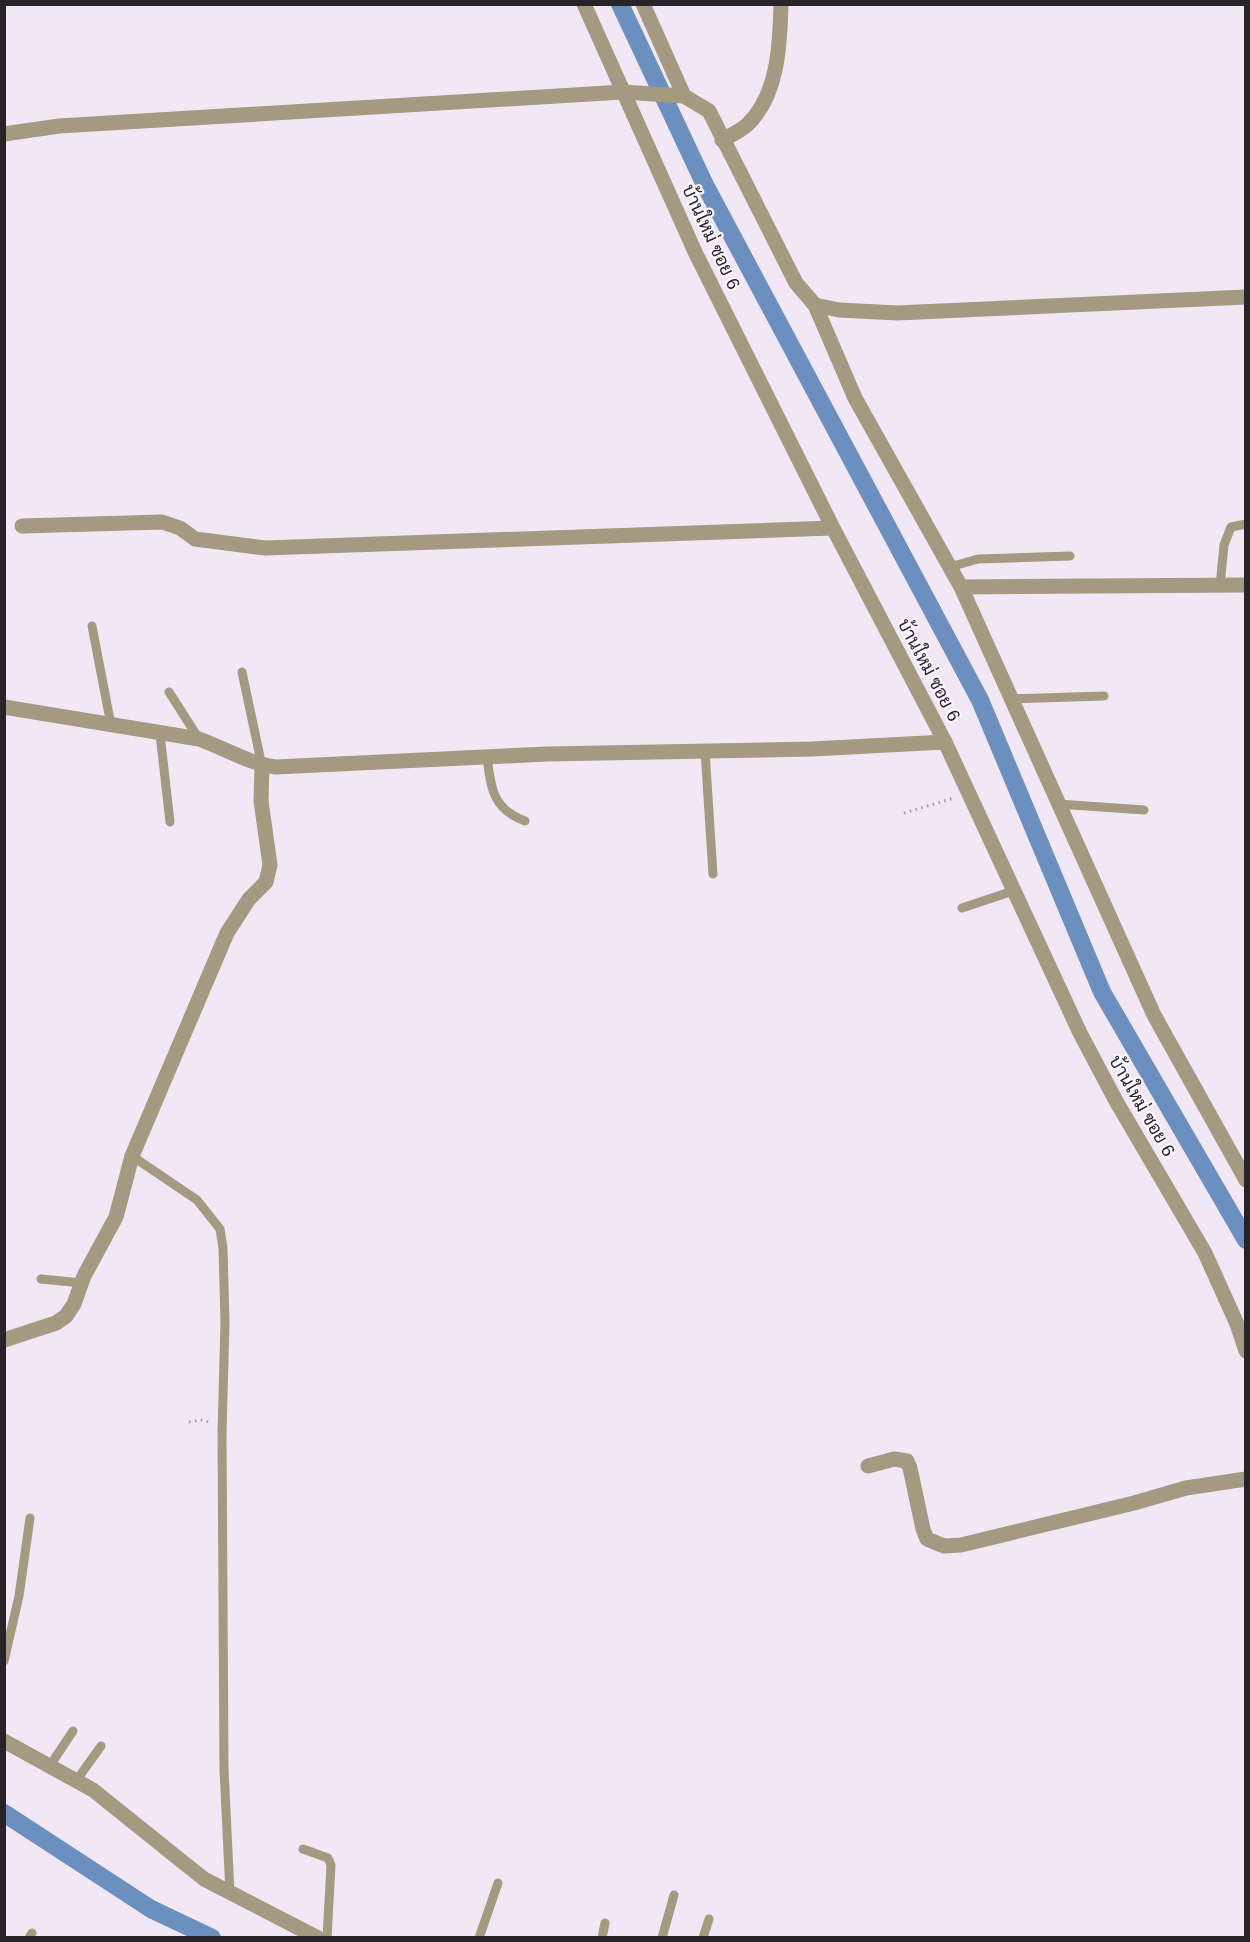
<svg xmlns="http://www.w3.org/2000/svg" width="1250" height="1942" viewBox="0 0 1250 1942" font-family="Arial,Sarabun,sans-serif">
<rect width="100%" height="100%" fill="#f2e7f5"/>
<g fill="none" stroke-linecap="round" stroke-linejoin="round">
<g stroke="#6b8fbe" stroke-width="18">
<path d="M620 4 705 185 980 700 1102 992 1246 1240"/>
<path d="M4 1813 151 1909 212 1938"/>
</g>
<g stroke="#a098a2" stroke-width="3" stroke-dasharray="1.5 4.5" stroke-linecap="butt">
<path d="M904 813 954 798"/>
<path d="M189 1422 201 1420 209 1422"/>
</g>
<g stroke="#a49981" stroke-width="9">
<path d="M950 567 978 559 1070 556"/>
<path d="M1220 586 1224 545 1231 527 1246 524"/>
<path d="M92 626 111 725"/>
<path d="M242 672 262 766"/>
<path d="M169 692 199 739"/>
<path d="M1011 699 1104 696"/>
<path d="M160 734 170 822"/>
<path d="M705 751 713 874"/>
<path d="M487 757C491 787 492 809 525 821"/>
<path d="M1058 804 1144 810"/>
<path d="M962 908 1013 891"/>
<path d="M132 1156 197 1200 220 1229 223 1248 225 1322 222 1433 224 1769 230 1893"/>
<path d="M41 1279 82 1283"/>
<path d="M4 1661 19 1596 30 1518"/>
<path d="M49 1767 73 1731"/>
<path d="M76 1781 101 1746"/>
<path d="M303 1849 328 1858 331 1865 327 1938"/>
<path d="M29 1938 32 1933"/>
<path d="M479 1938 498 1883"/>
<path d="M602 1938 605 1923"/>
<path d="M662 1938 674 1895"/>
<path d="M703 1938 709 1919"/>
</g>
<g stroke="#a49981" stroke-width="15">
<path d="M584 4 696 254 833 528 945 742 1080 1033 1116 1101 1205 1253 1237 1324 1246 1351"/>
<path d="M643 4 684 96"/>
<path d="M4 134 59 126 623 92 684 96 709 111 796 283 815 305 839 310 897 313 1246 297"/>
<path d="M722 140C730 136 740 131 747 125 778 96 780 45 781 4"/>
<path d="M815 305 855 398 961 587 1154 1015 1246 1180"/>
<path d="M22 526 162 522 180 528 195 539 265 548 833 528"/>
<path d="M961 587 1246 585"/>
<path d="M4 707 199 739C224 748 250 764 276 767L547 754 812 749 945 742"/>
<path d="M4 1340 56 1323 66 1316 74 1304 84 1276 116 1217 132 1156 227 933 249 899 266 882 270 865 261 801 262 766"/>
<path d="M868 1466 894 1459 907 1461 910 1468 923 1529 927 1539 944 1546 961 1545 1134 1503 1186 1488 1246 1479"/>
<path d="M4 1741 93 1790 204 1879 318 1938"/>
</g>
</g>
<g text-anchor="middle" stroke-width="4.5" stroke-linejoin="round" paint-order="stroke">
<g font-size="18" fill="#272328" stroke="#fcf6fe">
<text transform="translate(711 237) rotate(65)" y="6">บ้านใหม่ ซอย 6</text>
<text transform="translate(929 670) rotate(62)" y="6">บ้านใหม่ ซอย 6</text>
<text transform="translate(1142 1106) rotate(60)" y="6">บ้านใหม่ ซอย 6</text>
</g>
</g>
<rect width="1250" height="1942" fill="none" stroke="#272328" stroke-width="12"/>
</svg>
